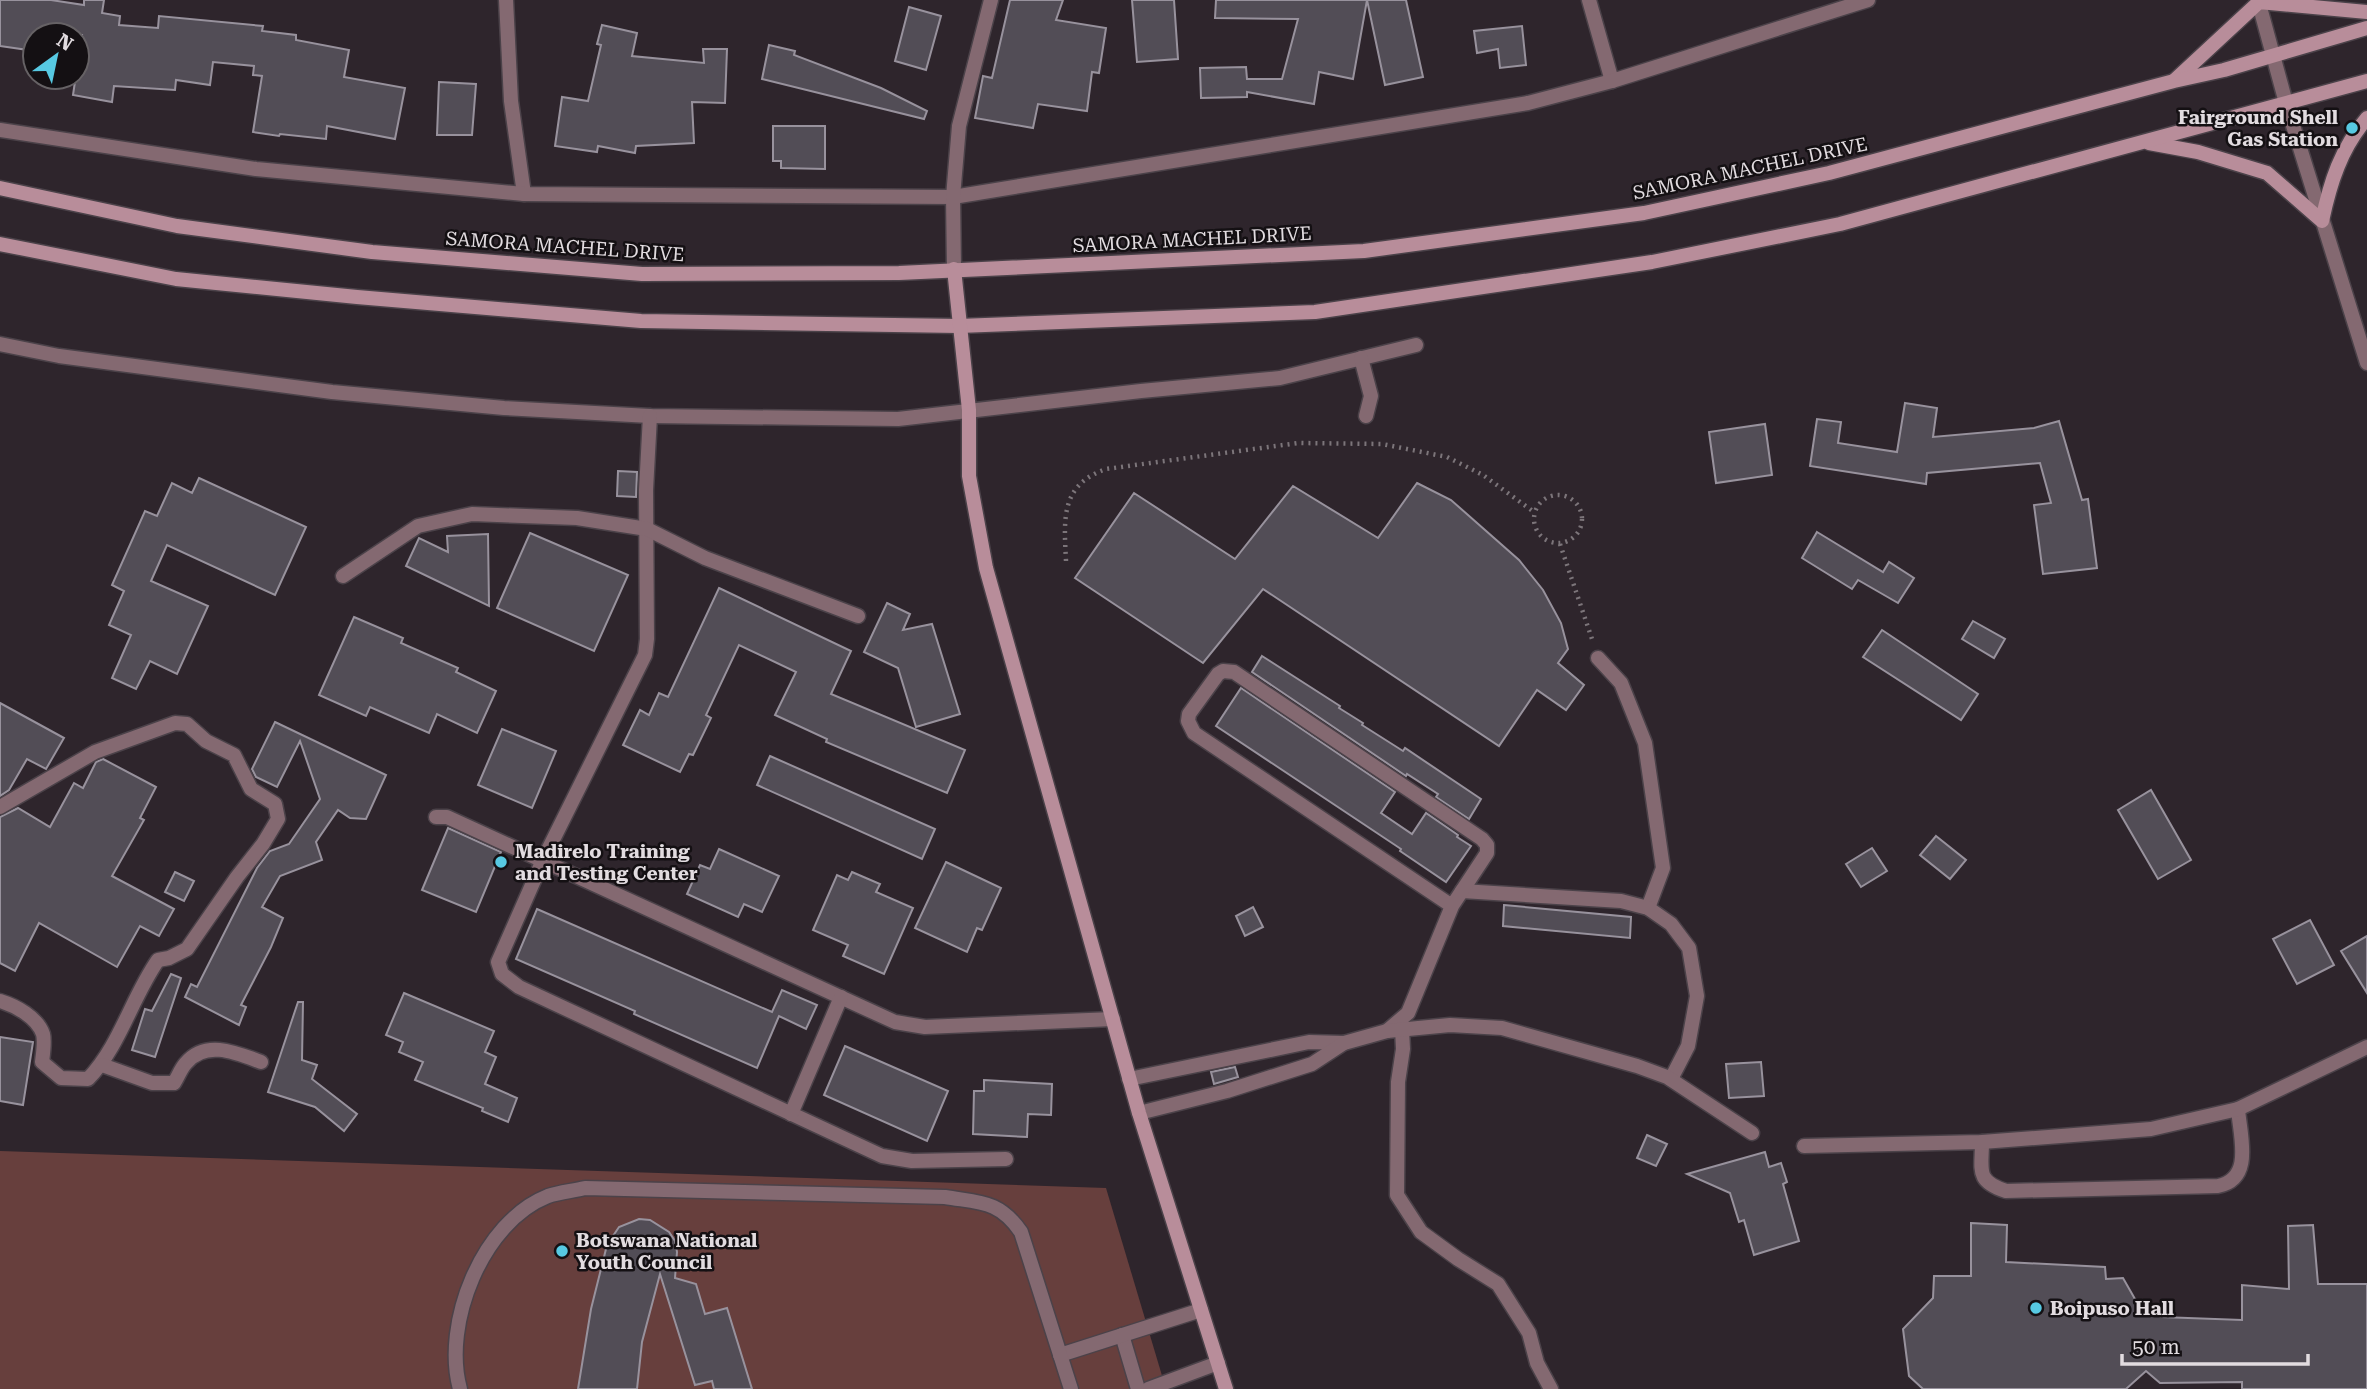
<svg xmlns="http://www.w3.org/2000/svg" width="2367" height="1389" viewBox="0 0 2367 1389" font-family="'Roboto Serif',serif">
<rect width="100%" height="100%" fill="#2e252c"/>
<path fill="#673f3d" d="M0 1151 1106 1188 1166 1389H0Z"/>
<g fill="#524d56" stroke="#98929d" stroke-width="2">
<path d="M0 0H51L84 5V0H104L102 13 120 16 119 25 158 28 159 16 263 26 262 31 296 35V40L349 50 344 77 405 88 395 139 327 126 326 139 280 134 279 136 253 132 262 76 253 75 254 66 213 62 210 85 176 80 175 90 114 86 112 102 73 95 82 35H35V51L0 46Z"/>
<path d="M1010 0H1063L1056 20 1106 28 1099 73 1092 72 1087 111 1038 104 1033 128 975 118 983 76 992 78Z"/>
<path d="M1132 0H1174L1178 59 1137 62Z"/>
<path d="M1216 0H1367L1353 79 1319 72 1314 104 1247 92V97L1201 98 1200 68 1246 67 1247 79H1282L1298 19 1215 18Z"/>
<path d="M1367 0H1406L1423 77 1385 85Z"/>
<path d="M909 7 941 16 926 70 895 61Z"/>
<path d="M602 25 637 33 632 56 704 63 703 49H727L725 103 692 102 694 143 636 146 635 153 598 146 597 152 555 146 562 97 588 101 601 45 597 44Z"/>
<path d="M1522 26 1526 65 1500 68 1498 49 1477 53 1474 31Z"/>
<path d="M769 45 795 51 794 55 881 88 927 111 924 119 762 79Z"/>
<path d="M439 82 476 84 472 135H437Z"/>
<path d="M773 126H825V169L781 168V161H773Z"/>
<path d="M1905 403 1937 408 1933 437 2034 428 2059 421 2082 500 2088 499 2097 568 2043 574 2034 505 2051 503 2040 463 1927 473 1926 484 1810 466 1817 419 1841 422 1838 443 1897 452Z"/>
<path d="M1765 424 1772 475 1716 483 1709 432Z"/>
<path d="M618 471 637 472 636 497 617 496Z"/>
<path d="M199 478 306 527 275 595 167 545 151 581 208 606 177 674 150 661 136 689 112 678 131 635 109 625 124 591 112 585 145 511 157 516 172 483 192 493Z"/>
<path d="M1417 483 1451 500 1519 560 1543 590 1561 623 1568 649 1558 663 1584 685 1566 710 1537 690 1499 746 1263 589 1203 663 1075 578 1134 493 1235 559 1293 486 1378 538Z"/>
<path d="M1817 532 1883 572 1889 562 1914 578 1898 603 1858 580 1852 589 1802 558Z"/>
<path d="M530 533 628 575 594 651 497 608Z"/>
<path d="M488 534 489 606 406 566 419 538 448 552 447 536Z"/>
<path d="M719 588 851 651 831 694 965 750 947 793 826 742 827 739 775 715 796 672 739 645 706 715 711 718 693 755 689 754 680 772 623 745 640 710 649 715 659 693 668 697Z"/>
<path d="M887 603 910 614 903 630 932 624 960 714 916 727 898 668 864 652Z"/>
<path d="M354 617 403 638 401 643 458 668 456 672 496 691 477 733 437 714 429 733 370 707 366 716 319 695Z"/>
<path d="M1973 621 2005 639 1994 658 1962 639Z"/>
<path d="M1882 630 1978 694 1961 720 1863 657Z"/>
<path d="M1262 656 1340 706 1339 708 1363 723 1362 725 1403 751 1405 748 1481 799 1469 819 1436 797 1438 794 1407 774 1406 776 1252 672Z"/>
<path d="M1241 688 1395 792 1381 813 1412 834 1426 813 1458 835 1457 837 1471 846 1446 882 1400 851 1401 849 1216 726Z"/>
<path d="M0 703 64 738 46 769 27 759 9 790 0 796Z"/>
<path d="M275 722 386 775 366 819 350 818 338 810 316 842 322 860 280 876 262 907 283 918 271 947 241 1005 246 1007 239 1025 185 997 191 984 197 987 257 868 270 851 289 844 320 799 300 741 277 787 256 777 252 769Z"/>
<path d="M502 729 556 751 532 808 478 785Z"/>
<path d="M770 756 935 829 922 859 757 785Z"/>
<path d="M103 759 156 787 140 818 144 820 112 876 174 909 159 936 140 926 117 967 39 923 15 971 0 963V817L18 808 50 827 74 783 83 788 96 762Z"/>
<path d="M2151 790 2191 860 2158 879 2118 810Z"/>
<path d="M448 828 501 852 476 912 422 890Z"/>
<path d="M1936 836 1966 860 1950 879 1920 855Z"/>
<path d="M1872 848 1887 871 1861 887 1846 864Z"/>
<path d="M719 849 779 876 762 912 744 904 738 917 687 894 700 865 710 869Z"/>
<path d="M946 862 1001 888 982 930 977 928 967 952 915 928Z"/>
<path d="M175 872 194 881 184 901 165 892Z"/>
<path d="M852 872 880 884 876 892 913 908 884 974 843 956 848 945 813 930 837 875 848 880Z"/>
<path d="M1504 905 1631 917 1630 938 1503 926Z"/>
<path d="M1253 907 1263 927 1245 936 1236 916Z"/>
<path d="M537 909 772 1012 782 990 817 1005 806 1029 779 1016 757 1068 634 1014 635 1011 516 959Z"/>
<path d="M2310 920 2334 965 2297 984 2273 939Z"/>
<path d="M2367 936V993L2341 951Z"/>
<path d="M171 974 181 978 155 1057 132 1050 145 1009 152 1011Z"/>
<path d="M404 993 494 1031 485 1052 496 1057 485 1084 517 1098 508 1122 482 1111 483 1108 415 1080 423 1062 399 1052 403 1042 386 1035Z"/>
<path d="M298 1002H303L302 1060 317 1065 312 1079 357 1114 344 1131 315 1107 268 1092Z"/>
<path d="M0 1037 33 1042 23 1105 0 1101Z"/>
<path d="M845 1046 948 1091 927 1141 824 1095Z"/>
<path d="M1761 1062 1764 1096 1729 1098 1726 1064Z"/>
<path d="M1235 1067 1238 1077 1214 1084 1211 1072Z"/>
<path d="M984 1080 1052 1084 1051 1115 1028 1114 1027 1137 973 1134 974 1091H984Z"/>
<path d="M1647 1135 1667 1144 1656 1166 1637 1158Z"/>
<path d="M1765 1152 1769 1167 1781 1163 1787 1182 1783 1184 1799 1241 1754 1255 1744 1220 1739 1222 1730 1193 1687 1174Z"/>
<path d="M639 1219 650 1220 669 1232 675 1241 677 1252 675 1278 696 1284 705 1314 727 1308 752 1389H714L712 1381 695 1385 660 1274 642 1342 637 1389H578L591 1309 607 1245 619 1227Z"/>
<path d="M1971 1223 2007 1225 2006 1262 2105 1267 2106 1279 2123 1278 2135 1299 2161 1317 2242 1320V1285L2289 1289 2288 1226 2313 1225 2318 1284H2367V1389H2242V1382L2160 1383 2146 1371 2126 1389H1923L1909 1376 1903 1329 1933 1298 1934 1276H1971Z"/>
</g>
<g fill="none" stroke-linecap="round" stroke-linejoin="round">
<defs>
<g id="lane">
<path d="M0 344 59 356 332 392 504 408 650 416 898 419 1141 391 1280 378 1416 345"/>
<path d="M1361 358 1371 396 1366 416"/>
<path d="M650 416 646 490 647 639 645 655 543 860 498 962 502 974 519 987 882 1156 912 1161 1006 1159"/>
<path d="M343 576 418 526 472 514 577 518 647 529 705 558 858 616"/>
<path d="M1598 658 1621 683 1645 743 1663 868 1648 908"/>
<path d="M0 807 95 752 175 723 187 724 206 741 234 755 251 789 275 804 278 819 263 844 237 877 187 949 169 958 158 960C132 997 120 1046 88 1079L61 1078 42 1062C43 1054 45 1041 43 1034 37 1017 16 1006 0 1001"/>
<path d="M436 817H447L895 1022 925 1027 1113 1019"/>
<path d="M1462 891 1621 901 1648 908 1671 924 1689 948 1697 996 1688 1046 1671 1079"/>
<path d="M1402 1029 1403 1049 1398 1082 1397 1195 1421 1232 1458 1259 1498 1284 1529 1333 1537 1363 1551 1389"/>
<path d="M1387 1031 1408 1013 1452 906 1487 853V845L1482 839 1234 672 1223 671 1218 674 1189 714 1188 721 1194 733 1452 906"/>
<path d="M102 1065 152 1083H174C178 1077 181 1068 186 1063 206 1039 237 1053 261 1062"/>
<path d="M1129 1079 1309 1042 1344 1043"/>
<path d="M1139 1113 1227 1091 1312 1064 1344 1043 1387 1031 1450 1025 1502 1028 1637 1066 1667 1077 1752 1133"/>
<path d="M791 1114 841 997"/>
<path d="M1982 1142C1982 1170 1975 1181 2006 1191L2218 1186C2254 1179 2240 1136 2238 1109"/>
<path d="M1804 1146 1982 1142 2151 1129 2238 1109 2367 1047"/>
<path d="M1122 1335 1138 1389"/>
<path d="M1060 1355 1201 1310"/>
<path d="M460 1389C442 1324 482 1222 548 1196 560 1192 573 1191 585 1188L945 1197C980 1203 999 1200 1021 1232L1071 1389"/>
<path d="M1148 1389 1218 1363"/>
</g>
<g id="street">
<path d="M506 0 511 101 524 194"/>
<path d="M1589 0 1612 81"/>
<path d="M2258 0 2286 103 2367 363"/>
<path d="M0 130 256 169 524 194 953 197 1528 103 1612 81 1868 0"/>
<path d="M954 269 953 197 959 126 991 0"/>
</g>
<g id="secondary">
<path d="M2175 80 2259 2 2367 12"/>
<path d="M2149 143 2198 152 2267 173 2322 221C2330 183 2341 148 2367 118"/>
<path d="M0 188 177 226 372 252 642 274 899 273 1364 251 1644 213 1829 173 2174 81 2224 70 2367 28"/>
<path d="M0 244 176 279 357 297 641 321 959 326 1315 312 1652 262 1840 224 2367 81"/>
<path d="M954 269 969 410V476L986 568 1139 1113 1226 1389"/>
</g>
</defs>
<use href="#lane" stroke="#4b4249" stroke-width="17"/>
<use href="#street" stroke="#4b4249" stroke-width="17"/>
<use href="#secondary" stroke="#4b4249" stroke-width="17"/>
<g stroke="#7c757a" stroke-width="4.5" stroke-dasharray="2 5" stroke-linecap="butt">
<circle cx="1558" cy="519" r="24"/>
<path d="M1560 544 1593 642"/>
<path d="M1066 561C1064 519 1060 485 1106 469L1298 443 1382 444 1447 457 1483 475 1534 512"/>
</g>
<use href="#lane" stroke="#846971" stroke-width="14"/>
<use href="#street" stroke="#846971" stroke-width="14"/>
<use href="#secondary" stroke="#b88d9a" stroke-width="14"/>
</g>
<g fill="#57c9e2" stroke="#141013" stroke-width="2.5">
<circle cx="2352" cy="128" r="7"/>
<circle cx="501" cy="862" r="7"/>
<circle cx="562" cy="1251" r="7"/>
<circle cx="2036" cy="1308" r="7"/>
</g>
<g text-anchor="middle" stroke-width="5" stroke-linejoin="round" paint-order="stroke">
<g font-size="19" font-weight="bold" fill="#e2dce0" stroke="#141013" text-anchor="start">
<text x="2338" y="124" text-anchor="end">Fairground Shell<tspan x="2338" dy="22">Gas Station</tspan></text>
<text x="515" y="858">Madirelo Training<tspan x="515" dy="22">and Testing Center</tspan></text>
<text x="576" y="1247">Botswana National<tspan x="576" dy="22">Youth Council</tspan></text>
<text x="2050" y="1315">Boipuso Hall</text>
</g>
<g font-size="19" fill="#e2dce0" stroke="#141013">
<text transform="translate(1750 168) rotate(-12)" y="7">SAMORA MACHEL DRIVE</text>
<text transform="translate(1192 239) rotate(-3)" y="7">SAMORA MACHEL DRIVE</text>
<text transform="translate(565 246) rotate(4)" y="7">SAMORA MACHEL DRIVE</text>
</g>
</g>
<g transform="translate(56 56) rotate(33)"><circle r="33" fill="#141013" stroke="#666265" stroke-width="2"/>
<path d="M0-5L12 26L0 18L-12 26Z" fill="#57c9e2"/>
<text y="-10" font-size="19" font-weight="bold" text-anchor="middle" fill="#e2dce0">N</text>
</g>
<path d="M2122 1354v10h186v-10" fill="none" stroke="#e2dce0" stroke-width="3.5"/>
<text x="2132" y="1354" font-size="21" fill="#e2dce0" stroke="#141013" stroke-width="5" paint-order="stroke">50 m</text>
</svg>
